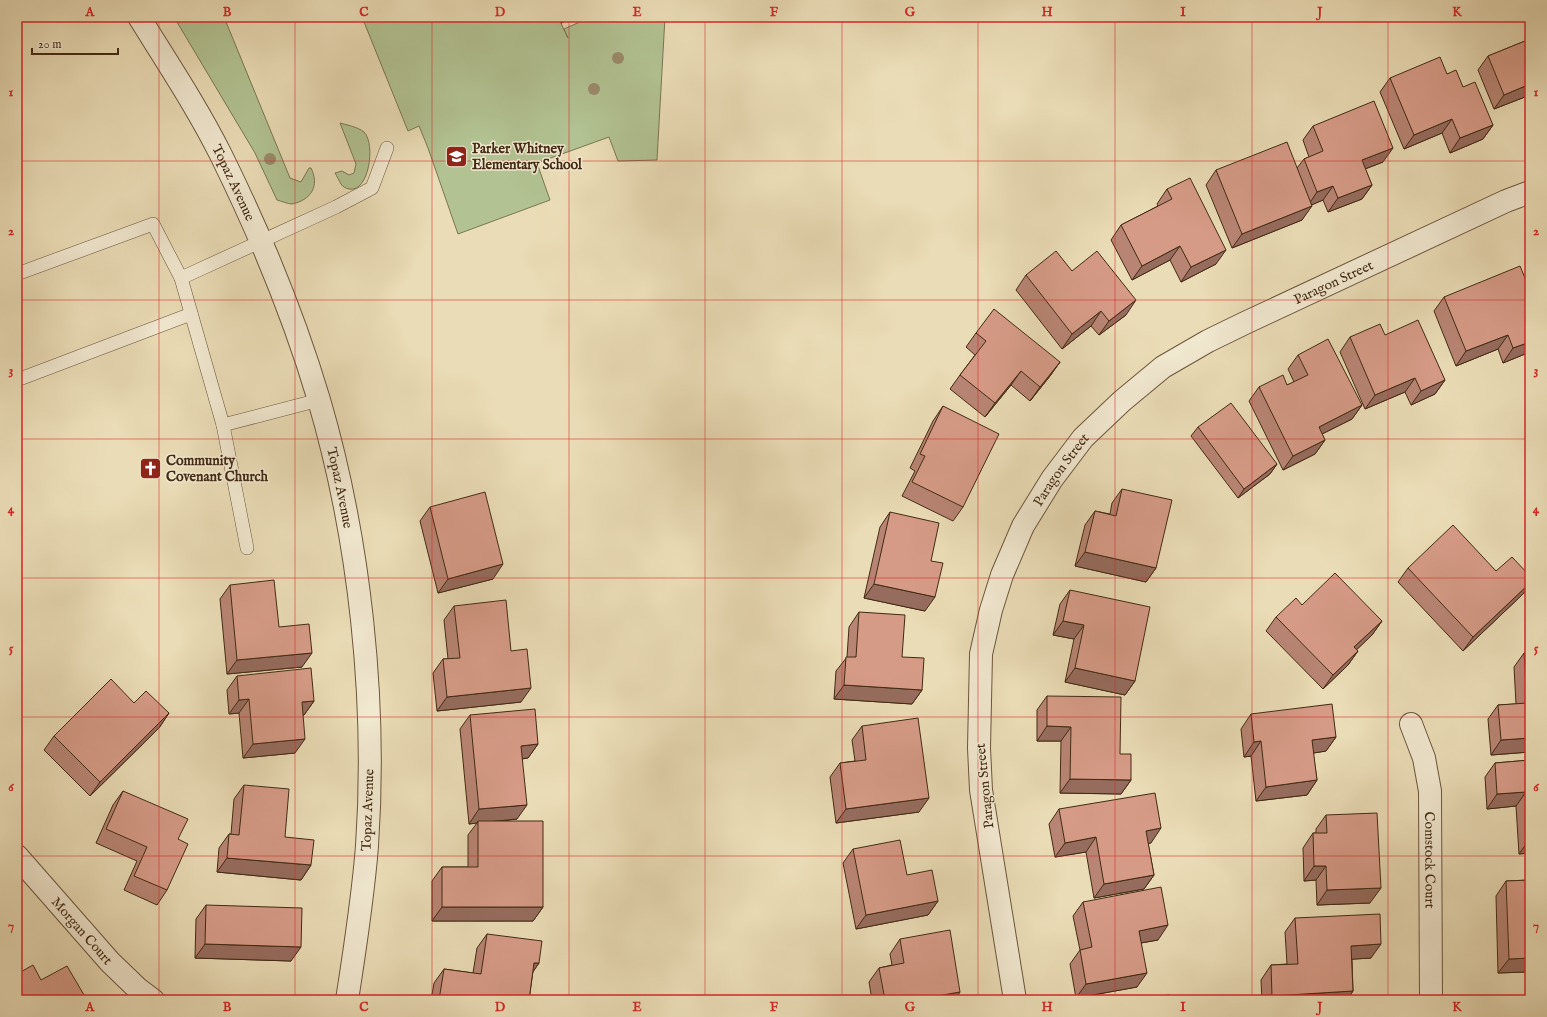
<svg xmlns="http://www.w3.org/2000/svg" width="1547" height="1017" viewBox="0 0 1547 1017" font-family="'IM FELL English',serif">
<rect width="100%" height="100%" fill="#eadcb6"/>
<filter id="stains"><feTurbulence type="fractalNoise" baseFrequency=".005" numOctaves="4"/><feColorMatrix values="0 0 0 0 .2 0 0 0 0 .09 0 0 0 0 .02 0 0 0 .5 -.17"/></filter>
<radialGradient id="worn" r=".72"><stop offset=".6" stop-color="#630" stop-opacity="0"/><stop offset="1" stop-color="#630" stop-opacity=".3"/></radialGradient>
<g fill="#b2c292" stroke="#7a7652">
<path d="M 174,17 L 224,17 L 290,178 L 301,182 L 309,168 L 311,168 C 320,186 311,200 292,204 C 288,204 281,201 277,200 L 255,153 Z"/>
<path d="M 362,17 L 558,17 L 568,38 L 564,29 L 591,17 L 665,17 L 657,160 L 618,161 L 609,137 L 537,163 L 550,200 L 458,234 L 428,148 L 419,126 L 408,131 Z"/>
<path d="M 340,123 C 347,125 358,127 364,132 C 376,144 369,193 349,189 C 345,188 343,187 341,184 C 339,181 337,176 335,173 L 342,171 L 349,175 L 354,173 L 356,164 Z"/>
</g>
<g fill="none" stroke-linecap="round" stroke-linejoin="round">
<defs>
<g id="service">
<path d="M 17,274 L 153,224 L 181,278"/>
<path d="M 17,380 L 191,314"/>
<path d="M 319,400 L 223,425 L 181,278 L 336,207 L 372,188 L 387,148"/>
<path d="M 223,425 L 247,548"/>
</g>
<g id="minor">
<path id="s1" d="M 139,17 C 167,62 197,107 221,155 C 260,234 294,316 319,400 C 360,540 377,700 367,846 C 363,898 355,949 347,1000"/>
<path id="s2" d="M 1411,724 L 1424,758 L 1430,791 L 1431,1000"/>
<path id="s3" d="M 17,856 L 110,962 L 137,988 L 153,1000"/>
<path id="s4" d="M 1015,1000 L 981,790 L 979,748 L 981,654 L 991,610 L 1002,575 L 1023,526 L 1052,479 L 1083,438 L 1122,401 L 1163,367 L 1208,341 L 1245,323 L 1506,201 L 1530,192"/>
</g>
</defs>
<use href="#service" stroke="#6c563c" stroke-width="14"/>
<use href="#minor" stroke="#6c563c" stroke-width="24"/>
<use href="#service" stroke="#f1e8d0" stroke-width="13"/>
<use href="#minor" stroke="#f1e8d0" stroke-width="22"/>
</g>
<g fill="#9a8b6a">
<circle cx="618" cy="58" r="6"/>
<circle cx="594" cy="89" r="6"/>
<circle cx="270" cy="159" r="6"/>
</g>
<g fill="#b88574" stroke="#422a13">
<path d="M 559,17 L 575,17 L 561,23 Z"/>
<path d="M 1530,39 L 1530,95 L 1494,109 L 1478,70 L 1488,56 Z"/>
<path d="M 1447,74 L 1463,87 L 1493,125 L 1483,139 L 1450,153 L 1442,133 L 1404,149 L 1380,92 L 1390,78 Z"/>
<path d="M 1313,126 L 1383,162 L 1365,169 L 1372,185 L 1362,199 L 1328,212 L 1323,200 L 1311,205 L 1302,220 L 1232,248 L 1206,185 L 1216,170 L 1297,168 L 1304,159 L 1309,157 L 1303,140 Z"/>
<path d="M 1167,189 L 1216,264 L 1181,282 L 1170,260 L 1132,280 L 1111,240 L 1121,225 L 1158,206 L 1157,204 Z"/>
<path d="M 1072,271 L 1126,315 L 1099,335 L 1091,326 L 1062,349 L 1016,290 L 1026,275 Z"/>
<path d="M 1530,290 L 1530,346 L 1525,354 L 1503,363 L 1498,349 L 1456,366 L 1434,311 L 1444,297 Z"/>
<path d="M 976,333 L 1060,362 L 1050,376 L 1030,401 L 1011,385 L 985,417 L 950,389 L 960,375 L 975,355 L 966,347 Z"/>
<path d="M 1385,335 L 1445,380 L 1435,394 L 1411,405 L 1405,392 L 1365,409 L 1340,352 L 1350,337 Z"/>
<path d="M 1298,355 L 1362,405 L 1352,419 L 1322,434 L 1325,440 L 1315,454 L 1283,470 L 1249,401 L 1259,387 L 1287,385 L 1294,382 L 1288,369 Z"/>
<path d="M 943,406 L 963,507 L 953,521 L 902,496 L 915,471 L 910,468 L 933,421 Z"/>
<path d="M 1198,427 L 1277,464 L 1270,474 L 1238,498 L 1191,436 Z"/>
<path d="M 1122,489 L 1156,568 L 1146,582 L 1075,566 L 1085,525 L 1095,511 L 1110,514 L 1112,503 Z"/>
<path d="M 430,507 L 493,579 L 438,593 L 420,521 Z"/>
<path d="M 890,512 L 931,561 L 925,611 L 864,598 L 880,527 Z"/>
<path d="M 1408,568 L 1496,571 L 1530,576 L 1530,585 L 1523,594 L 1463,651 L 1398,582 Z"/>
<path d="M 230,585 L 279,627 L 302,667 L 227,674 L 220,599 Z"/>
<path d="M 1070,590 L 1135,681 L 1125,695 L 1065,682 L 1074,639 L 1053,635 L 1060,604 Z"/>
<path d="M 1302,605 L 1382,621 L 1372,635 L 1356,650 L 1358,651 L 1348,665 L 1323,689 L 1266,631 L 1276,617 Z"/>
<path d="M 454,606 L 511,651 L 521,702 L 437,711 L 433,673 L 443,659 L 448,659 L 444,620 Z"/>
<path d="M 859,612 L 902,657 L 922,690 L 912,704 L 834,699 L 836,671 L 847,657 L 849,627 Z"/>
<path d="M 1530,652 L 1530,752 L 1491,755 L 1488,719 L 1498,705 L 1516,704 L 1514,667 L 1524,653 Z"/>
<path d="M 237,676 L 314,701 L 304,715 L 303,715 L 295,753 L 243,758 L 239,713 L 229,714 L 227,690 Z"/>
<path d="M 1047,696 L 1120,754 L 1131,780 L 1121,794 L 1060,793 L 1061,741 L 1037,741 L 1037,710 Z"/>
<path d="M 134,703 L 169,713 L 159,728 L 90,796 L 44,750 L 54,736 Z"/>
<path d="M 1251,714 L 1336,737 L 1326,751 L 1313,753 L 1317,780 L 1307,795 L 1256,801 L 1251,756 L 1244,757 L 1241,729 Z"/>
<path d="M 470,715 L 538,744 L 528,758 L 522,759 L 517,819 L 502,821 L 543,907 L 533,921 L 432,921 L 432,881 L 442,867 L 468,867 L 468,835 L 477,823 L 469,824 L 460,729 Z"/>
<path d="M 862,726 L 919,812 L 836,823 L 830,777 L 840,763 L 855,761 L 852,740 Z"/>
<path d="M 1530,760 L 1530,853 L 1519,854 L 1516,806 L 1487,809 L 1485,777 L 1495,763 Z"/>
<path d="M 244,785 L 285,837 L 311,865 L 301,880 L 217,872 L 219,848 L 229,834 L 231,834 L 234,799 Z"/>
<path d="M 123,791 L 178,839 L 167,890 L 157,905 L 124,890 L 137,861 L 96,843 L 113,805 Z"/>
<path d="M 1059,809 L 1151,843 L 1148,843 L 1154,875 L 1144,889 L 1094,898 L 1086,852 L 1055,857 L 1049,824 Z"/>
<path d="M 1326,815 L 1370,903 L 1317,905 L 1316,880 L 1304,881 L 1303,848 L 1313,833 L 1316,833 L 1316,829 Z"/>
<path d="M 853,849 L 907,875 L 938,901 L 928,915 L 856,929 L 843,863 Z"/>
<path d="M 1530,880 L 1530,964 L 1525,972 L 1498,973 L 1496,896 L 1506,881 Z"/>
<path d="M 1083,902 L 1158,940 L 1141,943 L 1137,987 L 1076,998 L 1070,964 L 1080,950 L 1073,916 Z"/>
<path d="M 206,905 L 291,961 L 195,958 L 196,919 Z"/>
<path d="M 1295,918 L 1371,958 L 1352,959 L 1353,991 L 1347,1000 L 1262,1000 L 1261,980 L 1271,965 L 1287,964 L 1285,932 Z"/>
<path d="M 487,934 L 539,963 L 533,971 L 529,1000 L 431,1000 L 434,983 L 444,969 L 473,973 L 477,948 Z"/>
<path d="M 900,939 L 955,1000 L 872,1000 L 869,982 L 879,968 L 892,965 L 890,954 Z"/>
</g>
<g fill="#966c5e" stroke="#422a13">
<path d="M 565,17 L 575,17 L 561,23 Z"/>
<path d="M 1530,84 L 1530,95 L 1494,109 L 1504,95 Z"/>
<path d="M 1452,119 L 1442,133 L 1404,149 L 1414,135 Z"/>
<path d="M 1493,125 L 1483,139 L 1450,153 L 1460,138 Z"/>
<path d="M 1393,148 L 1383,162 L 1352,174 L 1362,160 Z"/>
<path d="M 1372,185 L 1362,199 L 1328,212 L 1338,198 Z"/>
<path d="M 1333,186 L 1323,200 L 1307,207 L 1317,192 Z"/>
<path d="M 1312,206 L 1302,220 L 1232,248 L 1242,234 Z"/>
<path d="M 1180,246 L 1170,260 L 1132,280 L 1142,266 Z"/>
<path d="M 1226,250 L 1216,264 L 1181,282 L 1191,267 Z"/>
<path d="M 1136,300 L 1126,315 L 1099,335 L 1109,321 Z"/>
<path d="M 1101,311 L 1091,326 L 1062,349 L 1072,334 Z"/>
<path d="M 1508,335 L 1498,349 L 1456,366 L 1466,351 Z"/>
<path d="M 1530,342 L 1530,346 L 1525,354 L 1503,363 L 1513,348 Z"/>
<path d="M 1060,362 L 1050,376 L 1030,401 L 1040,387 Z"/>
<path d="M 1021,371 L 1011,385 L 985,417 L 995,403 Z"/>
<path d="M 1415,378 L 1405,392 L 1365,409 L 1375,395 Z"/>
<path d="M 1445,380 L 1435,394 L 1411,405 L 1421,391 Z"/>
<path d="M 1362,405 L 1352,419 L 1308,441 L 1319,427 Z"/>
<path d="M 1325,440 L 1315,454 L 1283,470 L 1293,456 Z"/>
<path d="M 1277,464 L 1270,474 L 1238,498 L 1244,489 Z"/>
<path d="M 1085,552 L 1156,568 L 1146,582 L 1075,566 Z"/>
<path d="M 503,564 L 493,579 L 438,593 L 448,579 Z"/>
<path d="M 1530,583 L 1530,585 L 1523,594 L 1463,651 L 1473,637 Z"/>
<path d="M 874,584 L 935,597 L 925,611 L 864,598 Z"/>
<path d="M 1063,621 L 1084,625 L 1074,639 L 1053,635 Z"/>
<path d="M 1382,621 L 1372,635 L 1344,662 L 1354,647 Z"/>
<path d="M 1358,651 L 1348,665 L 1323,689 L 1333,675 Z"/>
<path d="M 312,653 L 302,667 L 227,674 L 237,660 Z"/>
<path d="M 1075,668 L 1135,681 L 1125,695 L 1065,682 Z"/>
<path d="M 844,685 L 922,690 L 912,704 L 834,699 Z"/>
<path d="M 531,688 L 521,702 L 437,711 L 447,697 Z"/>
<path d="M 249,699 L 239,713 L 229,714 L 239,700 Z"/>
<path d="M 314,701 L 304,715 L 292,716 L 302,702 Z"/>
<path d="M 169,713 L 159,728 L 90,796 L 100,782 Z"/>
<path d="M 1047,726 L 1071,727 L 1061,741 L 1037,741 Z"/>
<path d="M 1336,737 L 1326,751 L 1302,755 L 1312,740 Z"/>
<path d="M 1530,738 L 1530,752 L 1491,755 L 1501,740 Z"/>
<path d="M 305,739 L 295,753 L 243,758 L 253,744 Z"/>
<path d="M 1261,741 L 1251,756 L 1244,757 L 1254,742 Z"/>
<path d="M 538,744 L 528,758 L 511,760 L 521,746 Z"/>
<path d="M 1070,779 L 1131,780 L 1121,794 L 1060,793 Z"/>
<path d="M 1317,780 L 1307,795 L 1256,801 L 1266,787 Z"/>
<path d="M 1526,792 L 1516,806 L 1487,809 L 1497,794 Z"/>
<path d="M 929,798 L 919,812 L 836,823 L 846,809 Z"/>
<path d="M 527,805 L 517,819 L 478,823 L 478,821 L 477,823 L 469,824 L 479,809 Z"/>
<path d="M 1161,828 L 1151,843 L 1136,845 L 1146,831 Z"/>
<path d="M 1096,837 L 1086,852 L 1055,857 L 1065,843 Z"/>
<path d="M 1529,840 L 1530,840 L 1530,853 L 1519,854 Z"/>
<path d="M 227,858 L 311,865 L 301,880 L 217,872 Z"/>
<path d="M 1314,866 L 1326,866 L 1316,880 L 1304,881 Z"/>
<path d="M 1154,875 L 1144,889 L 1094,898 L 1104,884 Z"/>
<path d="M 1381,888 L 1370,903 L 1317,905 L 1327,890 Z"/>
<path d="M 938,901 L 928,915 L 856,929 L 866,915 Z"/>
<path d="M 442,907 L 543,907 L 533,921 L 432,921 Z"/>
<path d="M 1168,925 L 1158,940 L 1129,945 L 1139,931 Z"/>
<path d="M 205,944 L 301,947 L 291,961 L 195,958 Z"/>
<path d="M 1381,944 L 1371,958 L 1341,960 L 1351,946 Z"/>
<path d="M 1530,958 L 1530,964 L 1525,972 L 1498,973 L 1509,959 Z"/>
<path d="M 534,963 L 539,963 L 529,978 Z"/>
<path d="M 1147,973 L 1137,987 L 1076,998 L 1086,984 Z"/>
<path d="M 1353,991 L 1347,1000 L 1269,1000 L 1272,996 Z"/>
<path d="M 960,992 L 955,1000 L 914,1000 Z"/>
</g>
<g fill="#d69b87" stroke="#422a13">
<path d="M 1530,39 L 1530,84 L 1504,95 L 1488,56 Z"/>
<path d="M 1440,57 L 1447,74 L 1456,70 L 1463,87 L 1475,82 L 1493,125 L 1460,138 L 1452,119 L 1414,135 L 1390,78 Z"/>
<path d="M 1374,101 L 1393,148 L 1362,160 L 1372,185 L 1338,198 L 1333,186 L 1317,192 L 1304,159 L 1323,151 L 1313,126 Z"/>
<path d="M 1287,142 L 1312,206 L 1242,234 L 1216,170 Z"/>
<path d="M 1190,178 L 1226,250 L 1191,267 L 1180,246 L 1142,266 L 1121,225 L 1172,199 L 1167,189 Z"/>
<path d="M 1056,251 L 1072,271 L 1097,251 L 1136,300 L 1109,321 L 1101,311 L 1072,334 L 1026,275 Z"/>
<path d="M 1520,266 L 1530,290 L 1530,323 L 1528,323 L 1530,328 L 1530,342 L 1513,348 L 1508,335 L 1466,351 L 1444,297 Z"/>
<path d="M 994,309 L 1060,362 L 1040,387 L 1021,371 L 995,403 L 960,375 L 986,341 L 976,333 Z"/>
<path d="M 1418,320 L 1445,380 L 1421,391 L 1415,378 L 1375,395 L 1350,337 L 1380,324 L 1385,335 Z"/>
<path d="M 1328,339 L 1362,405 L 1319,427 L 1325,440 L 1293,456 L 1259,387 L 1283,375 L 1287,385 L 1308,375 L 1298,355 Z"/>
<path d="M 1231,403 L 1277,464 L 1244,489 L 1198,427 Z"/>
<path d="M 943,406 L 999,434 L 963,507 L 912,482 L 925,456 L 920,454 Z"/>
<path d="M 1122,489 L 1172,500 L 1156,568 L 1085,552 L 1095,511 L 1116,516 Z"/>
<path d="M 485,492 L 503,564 L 448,579 L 430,507 Z"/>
<path d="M 890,512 L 939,523 L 931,561 L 943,563 L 935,597 L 874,584 Z"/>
<path d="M 1453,525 L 1496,571 L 1512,557 L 1530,576 L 1530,583 L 1473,637 L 1408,568 Z"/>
<path d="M 1335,573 L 1382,621 L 1354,647 L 1358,651 L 1333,675 L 1276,617 L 1296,598 L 1302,605 Z"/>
<path d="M 274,580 L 279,627 L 309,624 L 312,653 L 237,660 L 230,585 Z"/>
<path d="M 1070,590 L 1150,607 L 1135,681 L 1075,668 L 1084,625 L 1063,621 Z"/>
<path d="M 506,600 L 511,651 L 527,649 L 531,688 L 447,697 L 443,659 L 460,658 L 454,606 Z"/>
<path d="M 859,612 L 905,615 L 902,657 L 924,658 L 922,690 L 844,685 L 846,657 L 856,657 Z"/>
<path d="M 1530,652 L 1530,738 L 1501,740 L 1498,705 L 1527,703 L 1524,653 Z"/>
<path d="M 311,668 L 314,701 L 302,702 L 305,739 L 253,744 L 249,699 L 239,700 L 237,676 Z"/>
<path d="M 111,679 L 134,703 L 146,691 L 169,713 L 100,782 L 54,736 Z"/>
<path d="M 1047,696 L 1121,697 L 1120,754 L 1131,754 L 1131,780 L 1070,779 L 1071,727 L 1047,726 Z"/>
<path d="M 1332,704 L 1336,737 L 1312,740 L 1317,780 L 1266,787 L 1261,741 L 1254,742 L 1251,714 Z"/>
<path d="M 535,709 L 538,744 L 521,746 L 527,805 L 479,809 L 470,715 Z"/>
<path d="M 918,718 L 929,798 L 846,809 L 840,763 L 866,760 L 862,726 Z"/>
<path d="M 1530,760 L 1530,840 L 1529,840 L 1526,792 L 1497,794 L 1495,763 Z"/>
<path d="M 244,785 L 289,789 L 285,837 L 314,840 L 311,865 L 227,858 L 229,834 L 239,835 Z"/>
<path d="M 123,791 L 188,819 L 178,839 L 188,844 L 167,890 L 134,876 L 147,847 L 106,829 Z"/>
<path d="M 1155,793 L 1161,828 L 1146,831 L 1154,875 L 1104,884 L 1096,837 L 1065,843 L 1059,809 Z"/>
<path d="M 1377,813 L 1381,888 L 1327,890 L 1326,866 L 1314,866 L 1313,833 L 1327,833 L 1326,815 Z"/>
<path d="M 478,821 L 543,821 L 543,907 L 442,907 L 442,867 L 478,867 Z"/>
<path d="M 900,840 L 907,875 L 932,870 L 938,901 L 866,915 L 853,849 Z"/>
<path d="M 1530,880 L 1530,958 L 1509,959 L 1506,881 Z"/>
<path d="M 1161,887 L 1168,925 L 1139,931 L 1147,973 L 1086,984 L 1080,950 L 1092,947 L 1083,902 Z"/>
<path d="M 206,905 L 302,908 L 301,947 L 205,944 Z"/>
<path d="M 1380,914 L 1381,944 L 1351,946 L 1353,991 L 1272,996 L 1271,965 L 1298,964 L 1295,918 Z"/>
<path d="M 950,930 L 960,992 L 914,1000 L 885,1000 L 879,968 L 904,963 L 900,939 Z"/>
<path d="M 487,934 L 542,941 L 539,963 L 534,963 L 529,1000 L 439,1000 L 444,969 L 481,974 Z"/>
<path d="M 33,965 L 41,980 L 67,966 L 87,1000 L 17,1000 L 17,974 Z"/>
<path d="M 1170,995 L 1171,1000 L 1125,1000 Z"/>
</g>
<path fill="none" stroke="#d62828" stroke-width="1" stroke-opacity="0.55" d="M 159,17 L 159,1000M 295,17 L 295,1000M 432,17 L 432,1000M 569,17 L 569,1000M 705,17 L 705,1000M 842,17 L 842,1000M 978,17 L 978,1000M 1115,17 L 1115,1000M 1252,17 L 1252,1000M 1388,17 L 1388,1000M 17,161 L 1530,161M 17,300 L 1530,300M 17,439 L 1530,439M 17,578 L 1530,578M 17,717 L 1530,717M 17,856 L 1530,856"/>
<defs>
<symbol id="school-square" viewBox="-11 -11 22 22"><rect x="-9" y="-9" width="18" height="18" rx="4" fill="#8f2418" stroke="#f1e8d0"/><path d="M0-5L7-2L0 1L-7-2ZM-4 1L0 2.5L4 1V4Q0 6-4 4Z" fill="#fff"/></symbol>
<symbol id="church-square" viewBox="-11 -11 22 22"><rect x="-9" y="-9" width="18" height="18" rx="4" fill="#8f2418" stroke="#f1e8d0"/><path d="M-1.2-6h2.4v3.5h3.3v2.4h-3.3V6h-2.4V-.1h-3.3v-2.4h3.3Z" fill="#fff"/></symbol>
</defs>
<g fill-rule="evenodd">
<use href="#school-square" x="444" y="144" width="25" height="25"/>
<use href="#church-square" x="138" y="456" width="25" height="25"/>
</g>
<g text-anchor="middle" stroke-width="3" stroke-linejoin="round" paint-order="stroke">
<g font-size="14" font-weight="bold" fill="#422a13" stroke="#f1e8d0" text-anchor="start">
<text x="472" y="153">Parker Whitney<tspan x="472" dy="16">Elementary School</tspan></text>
<text x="166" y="465">Community<tspan x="166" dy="16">Covenant Church</tspan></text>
</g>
<g font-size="14" fill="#422a13" stroke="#f1e8d0">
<text dy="5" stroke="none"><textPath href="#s1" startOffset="191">Topaz Avenue</textPath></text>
<text dy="5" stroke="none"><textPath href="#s4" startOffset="888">Paragon Street</textPath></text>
<text dy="5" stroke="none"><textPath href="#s4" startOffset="552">Paragon Street</textPath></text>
<text dy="5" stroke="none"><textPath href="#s1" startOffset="515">Topaz Avenue</textPath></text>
<text transform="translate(984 786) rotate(-96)" y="5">Paragon Street</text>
<text transform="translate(367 810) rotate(-88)" y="5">Topaz Avenue</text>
<text dy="5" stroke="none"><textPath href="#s2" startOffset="139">Comstock Court</textPath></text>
<text dy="5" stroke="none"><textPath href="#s3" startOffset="99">Morgan Court</textPath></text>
</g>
</g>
<rect width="1547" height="1017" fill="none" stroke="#eadcb6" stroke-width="44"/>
<path d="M32 48v6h86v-6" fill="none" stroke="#422a13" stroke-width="2"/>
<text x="38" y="48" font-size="12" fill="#422a13" stroke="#f1e8d0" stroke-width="3" paint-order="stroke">20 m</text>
<rect x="22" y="22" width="1503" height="973" fill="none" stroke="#d62828" stroke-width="1.5"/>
<g font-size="13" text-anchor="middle" font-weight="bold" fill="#d62828">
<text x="90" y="16">A</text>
<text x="227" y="16">B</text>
<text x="364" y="16">C</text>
<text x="500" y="16">D</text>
<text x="637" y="16">E</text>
<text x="774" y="16">F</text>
<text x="910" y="16">G</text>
<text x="1047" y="16">H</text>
<text x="1183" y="16">I</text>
<text x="1320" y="16">J</text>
<text x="1457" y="16">K</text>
<text x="11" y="96">1</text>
<text x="1536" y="96">1</text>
<text x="11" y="235">2</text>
<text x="1536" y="235">2</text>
<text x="11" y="374">3</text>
<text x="1536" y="374">3</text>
<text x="11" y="513">4</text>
<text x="1536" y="513">4</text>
<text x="11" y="652">5</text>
<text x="1536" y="652">5</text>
<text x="11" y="791">6</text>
<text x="1536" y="791">6</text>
<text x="11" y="930">7</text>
<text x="1536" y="930">7</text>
<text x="90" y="1011">A</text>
<text x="227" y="1011">B</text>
<text x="364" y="1011">C</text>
<text x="500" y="1011">D</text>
<text x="637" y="1011">E</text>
<text x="774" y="1011">F</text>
<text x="910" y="1011">G</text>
<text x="1047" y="1011">H</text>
<text x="1183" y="1011">I</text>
<text x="1320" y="1011">J</text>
<text x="1457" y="1011">K</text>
</g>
<rect width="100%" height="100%" filter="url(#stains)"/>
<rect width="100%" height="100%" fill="url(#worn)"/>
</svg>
